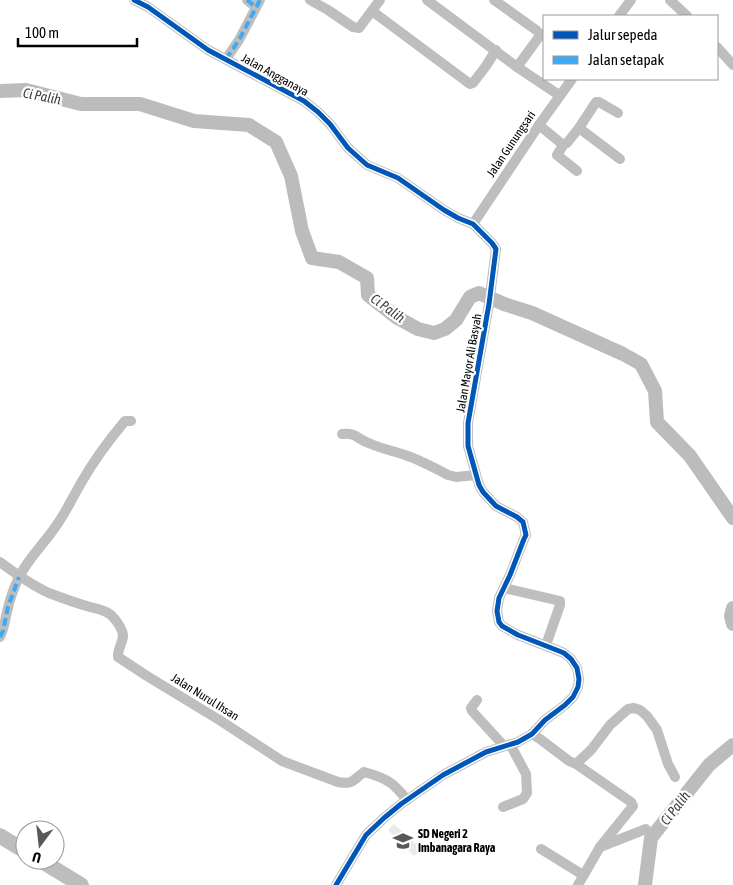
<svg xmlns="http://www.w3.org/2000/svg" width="733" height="885" viewBox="0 0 733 885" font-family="'Asap Condensed',sans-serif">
<rect width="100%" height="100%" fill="#fff"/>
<path fill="#eaeaea" d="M 394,824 L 421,849 L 414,856 L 388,830 Z"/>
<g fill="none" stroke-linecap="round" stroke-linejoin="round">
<g stroke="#bcbcbc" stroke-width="14">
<path d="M 0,91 L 26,90 L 81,104 L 140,104 L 194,121 L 249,125 L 276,142 L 291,176 L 302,231 L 312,258 L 339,262 L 367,278 L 368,295 L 396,317 L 418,329 L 434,333 L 445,329 L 456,320 L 470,297 L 479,293 L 504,304 L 532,313 L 623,354 L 641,364 L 655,391 L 657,422 L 690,456 L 733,518"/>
<path d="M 733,608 L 731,616 L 733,624"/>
<path d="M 645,885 L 651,838 L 709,765 L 733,745"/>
</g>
<defs>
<g id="highway">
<path d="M 0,836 L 25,851"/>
<path d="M 40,860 L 81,885"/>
</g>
</defs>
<use href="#highway" stroke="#dbdbdb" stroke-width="16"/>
<g stroke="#bebebe" stroke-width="10">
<path d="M 134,0 L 148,7 L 208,50 L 304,101 L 318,112 L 330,124 L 348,148 L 367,165 L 398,178 L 444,210 L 458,218 L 473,224 L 492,243 L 496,249 L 489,304 L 468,423 L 468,446 L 479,485 L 483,492 L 496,506 L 517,517 L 523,522 L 526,535 L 524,539 L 510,575 L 499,598 L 497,611 L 499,622 L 502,626 L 518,635 L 554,649 L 564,653 L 571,659 L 577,668 L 579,679 L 578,687 L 573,697 L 565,705 L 545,720 L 532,734 L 518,742 L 486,752 L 443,775 L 401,804 L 384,818 L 366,835 L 336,885"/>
<path d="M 247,0 L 256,7"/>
<path d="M 310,0 L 328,10 L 353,27 L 359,28 L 380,0"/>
<path d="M 427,0 L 517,67 L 559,95"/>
<path d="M 494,0 L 536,30 L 539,33 L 539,37 L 517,67"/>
<path d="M 670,0 L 687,16"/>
<path d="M 372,11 L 470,84 L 473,83 L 486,66 L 496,50"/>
<path d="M 619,16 L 631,0"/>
<path d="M 717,47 L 733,65"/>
<path d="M 226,59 L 239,40 L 260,0"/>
<path d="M 539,125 L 562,144 L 564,144 L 567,143 L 579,128 L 620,159"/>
<path d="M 579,128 L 596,102 L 599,102 L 618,113"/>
<path d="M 564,144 L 557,155 L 577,171"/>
<path d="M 473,224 L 539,125 L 572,79"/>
<path d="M 342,434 C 356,432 358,440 371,444 C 382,449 394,451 405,455 C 420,460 435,468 448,475 L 456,477 L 476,475"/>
<path d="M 0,562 C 16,574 31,585 49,593 C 62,598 76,603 90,607 C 97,609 105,610 111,615 C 115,619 120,626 122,631 C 126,639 117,648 118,657 L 147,676 L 221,721 L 282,761 L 338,782 C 353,785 353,780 364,772 C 386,778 393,782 407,800"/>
<path d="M 504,588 L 560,601 L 560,605 L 546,645"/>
<path d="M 0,637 C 5,627 5,618 8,608 C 10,598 14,588 18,579 C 28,558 46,542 58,523 C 67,510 73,497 81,483 C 93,462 109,440 125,421 L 131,421"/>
<path d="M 477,700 L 471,708 L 472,711 L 504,746"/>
<path d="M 532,734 L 540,739 L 569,761 L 576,764 L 591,750 L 610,725 L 628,709 L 634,708 L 640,710 L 647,716 L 657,730 L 668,764 L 675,777"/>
<path d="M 576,764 L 631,802 L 633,806 L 600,847"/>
<path d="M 503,807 L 523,799 L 527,793 L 526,774 L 510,744"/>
<path d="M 541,849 L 583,875"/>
<path d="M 578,885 L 600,847 L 646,829"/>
</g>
<use href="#highway" stroke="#bdbdbd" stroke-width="15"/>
<g stroke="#3fa9f5" stroke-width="4" stroke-dasharray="8 4" stroke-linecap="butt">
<path d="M 247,0 L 256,7"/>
<path d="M 226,59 L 239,40 L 260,0"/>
<path d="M 0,637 L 3,631 L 8,607 L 19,577"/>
</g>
<defs>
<path id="cycleway" d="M 134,0 L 148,7 L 208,50 L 304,101 L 318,112 L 330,124 L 348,148 L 367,165 L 398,178 L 444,210 L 458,218 L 473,224 L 492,243 L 496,249 L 489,304 L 468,423 L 468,446 L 479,485 L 483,492 L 496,506 L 517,517 L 523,522 L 526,535 L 524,539 L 510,575 L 499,598 L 497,611 L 499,622 L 502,626 L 518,635 L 554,649 L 564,653 L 571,659 L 577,668 L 579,679 L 578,687 L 573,697 L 565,705 L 545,720 L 532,734 L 518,742 L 486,752 L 443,775 L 401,804 L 384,818 L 366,835 L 336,885"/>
</defs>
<use href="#cycleway" stroke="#fff" stroke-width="8"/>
<use href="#cycleway" stroke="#0057b8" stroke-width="5"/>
</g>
<defs>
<symbol id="school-bare" viewBox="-9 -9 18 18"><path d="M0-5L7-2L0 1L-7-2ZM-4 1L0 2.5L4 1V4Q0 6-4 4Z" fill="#595959" stroke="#fff" stroke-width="2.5" paint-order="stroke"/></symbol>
</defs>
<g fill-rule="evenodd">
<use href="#school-bare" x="389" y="827" width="28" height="28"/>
</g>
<g text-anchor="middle" stroke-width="4.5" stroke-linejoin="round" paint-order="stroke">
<g font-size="12" fill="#000" stroke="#fff">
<text transform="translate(275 75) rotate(29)" y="4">Jalan Angganaya</text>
<text transform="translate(511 144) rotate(-56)" y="4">Jalan Gunungsari</text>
<text transform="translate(469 363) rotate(-80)" y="4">Jalan Mayor Ali Basyah</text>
<text transform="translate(205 697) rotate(32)" y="4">Jalan Nurul Ihsan</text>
</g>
<g font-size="12" font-weight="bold" fill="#000" stroke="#fff" text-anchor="start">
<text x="418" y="838">SD Negeri 2<tspan x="418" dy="14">Imbanagara Raya</tspan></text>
</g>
<g font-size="14" font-style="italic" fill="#414141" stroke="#fff">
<text transform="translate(42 96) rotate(11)" y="5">Ci Palih</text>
<text transform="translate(388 308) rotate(36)" y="5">Ci Palih</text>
<text transform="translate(675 808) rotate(-52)" y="5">Ci Palih</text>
</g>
</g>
<rect x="543" y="15" width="175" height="65" fill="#ffffff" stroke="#999999"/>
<rect x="553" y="31" width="25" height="8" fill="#0057b8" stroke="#999999"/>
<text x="588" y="40" font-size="15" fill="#000000">Jalur sepeda</text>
<rect x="553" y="56" width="25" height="8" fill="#3fa9f5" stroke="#999999"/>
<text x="588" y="65" font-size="15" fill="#000000">Jalan setapak</text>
<g transform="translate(40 845) rotate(195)"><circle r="24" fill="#ffffff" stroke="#999999"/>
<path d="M0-4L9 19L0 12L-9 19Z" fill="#595959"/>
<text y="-8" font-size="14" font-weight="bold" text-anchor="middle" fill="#000000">U</text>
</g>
<path d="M18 38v8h119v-8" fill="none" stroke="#000000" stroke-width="2.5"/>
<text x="25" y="38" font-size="15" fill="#000000" stroke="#ffffff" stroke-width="4" paint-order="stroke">100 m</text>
</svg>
